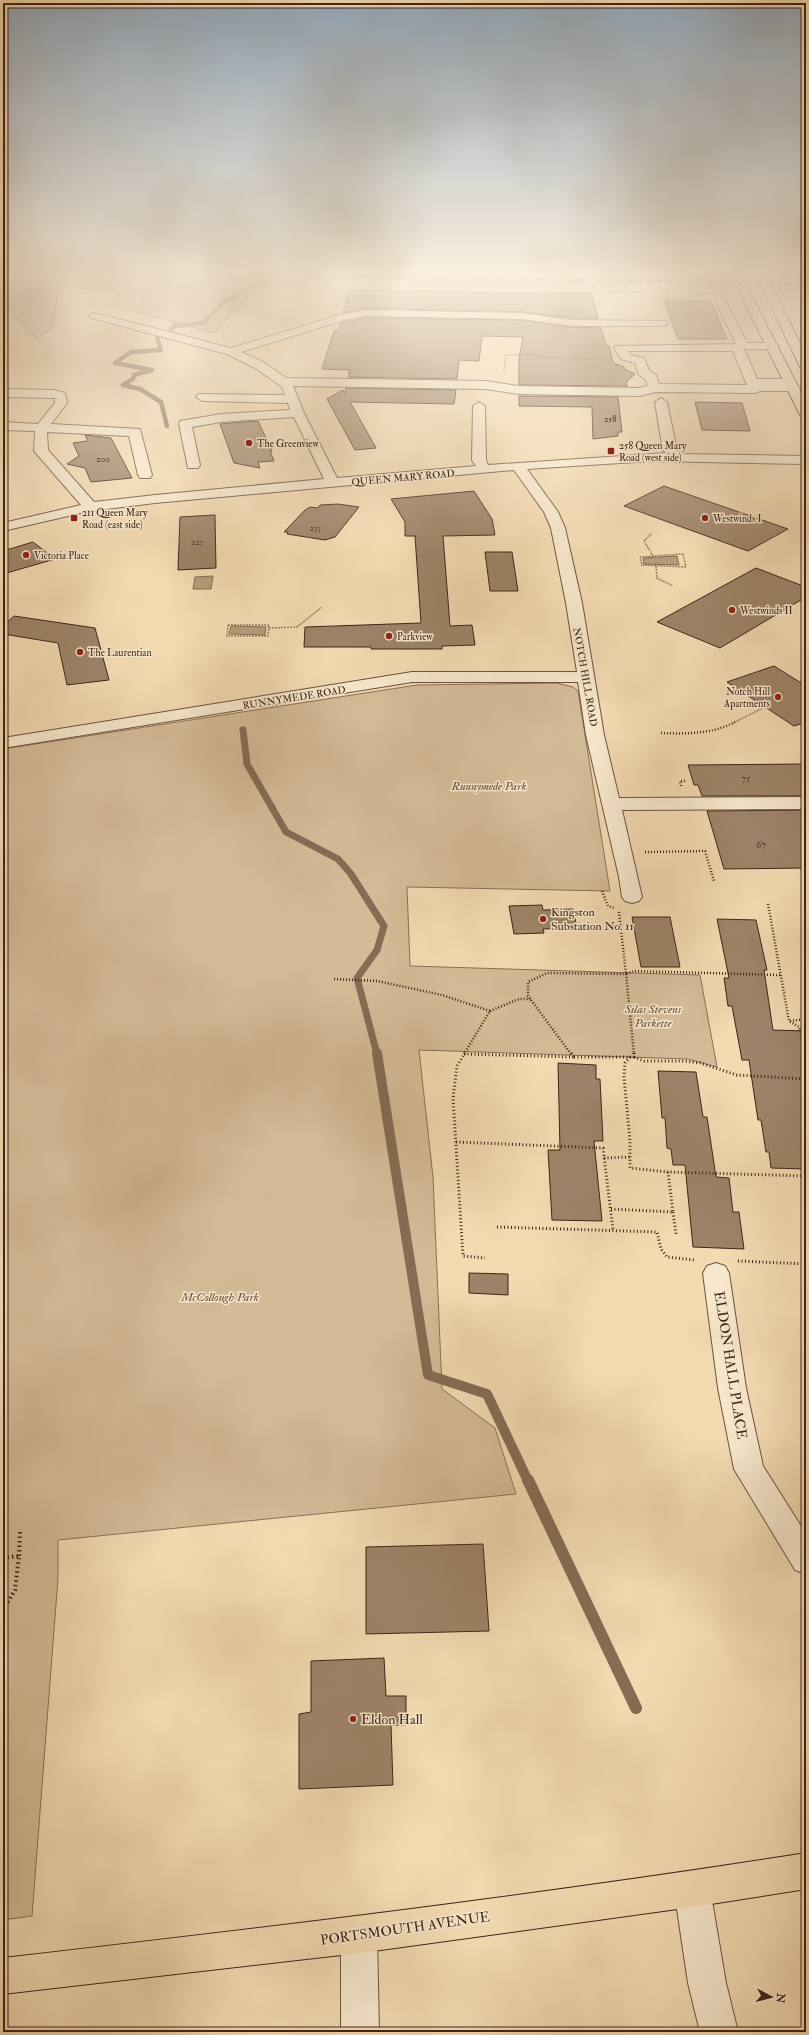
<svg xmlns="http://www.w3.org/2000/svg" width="809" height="2035" viewBox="0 0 809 2035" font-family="'IM FELL Double Pica',serif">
<rect width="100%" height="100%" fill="#f3dab1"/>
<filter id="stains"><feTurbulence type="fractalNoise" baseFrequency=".005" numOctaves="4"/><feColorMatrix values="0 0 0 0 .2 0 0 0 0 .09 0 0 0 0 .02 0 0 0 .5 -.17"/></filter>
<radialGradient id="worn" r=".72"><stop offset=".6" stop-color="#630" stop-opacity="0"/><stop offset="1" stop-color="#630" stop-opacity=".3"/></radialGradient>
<g fill="#d4bb97" stroke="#8a7058">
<path d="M 3,271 L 335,271 L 263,289 L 250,296 L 238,310 L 231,312 L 215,333 L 108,305 L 116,297 L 117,290 L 59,288 L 52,328 L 36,339 L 8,310 L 3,310 Z"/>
<path d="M 557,683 L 573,687 L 578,691 L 610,891 L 407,887 L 410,966 L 700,975 L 717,1067 L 687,1059 L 419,1050 L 433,1177 L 442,1389 L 495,1428 L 516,1494 L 58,1540 L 58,1578 L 32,1916 L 3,1920 L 3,749 L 417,685 Z"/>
</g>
<g fill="#b69c7d" stroke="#866c55">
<path d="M 677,556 L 679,565 L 644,564 L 643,558 Z"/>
<path d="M 213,576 L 211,589 L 193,589 L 195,577 Z"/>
<path d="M 231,626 L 266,627 L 265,635 L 229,634 Z"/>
</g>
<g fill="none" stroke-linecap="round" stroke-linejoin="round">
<g stroke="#866c55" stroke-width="4.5">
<path d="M 171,329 L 174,326 L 204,323 L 224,301 L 267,281"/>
<path d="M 157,338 L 161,350 L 131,352 L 115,363 L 152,370 L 134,375 L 133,379 L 123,385 L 140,389 L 161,402 L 167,426"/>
</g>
<path stroke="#866c55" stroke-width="7" d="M 243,730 L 247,764 L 286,832 L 338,859 L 351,874 L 384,926 L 377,950 L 357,978 L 377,1054"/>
<path stroke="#866c55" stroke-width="10" d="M 377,1053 L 428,1375 L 487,1394 L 528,1481"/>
<path stroke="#866c55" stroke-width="12" d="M 528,1480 L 636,1708"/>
</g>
<g fill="#9d8368" stroke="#3f2419">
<path d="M 349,290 L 592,294 L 598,319 L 573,318 L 521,312 L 366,308 L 343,313 Z"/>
<path d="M 664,301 L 711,302 L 727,339 L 678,339 Z"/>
<path d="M 366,318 L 521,320 L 573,327 L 601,328 L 606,346 L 609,346 L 613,363 L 624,367 L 624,369 L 635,374 L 626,382 L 627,386 L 519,385 L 519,359 L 523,337 L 482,336 L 479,361 L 459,360 L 457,379 L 348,377 L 350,370 L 322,369 L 334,331 L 338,331 L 341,323 Z"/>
<path d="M 346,388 L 456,390 L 454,404 L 350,402 L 376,448 L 355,450 L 327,399 L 343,390 L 345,393 Z"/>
<path d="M 519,396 L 618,397 L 622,432 L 618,432 L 618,436 L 593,439 L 592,407 L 519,406 Z"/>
<path d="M 695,402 L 742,403 L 750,431 L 702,430 Z"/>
<path d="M 258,421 L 272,451 L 270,451 L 274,461 L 258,462 L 260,468 L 234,463 L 220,424 Z"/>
<path d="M 85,435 L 111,438 L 132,478 L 91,482 L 85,468 L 67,464 L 79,456 L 73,443 L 88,441 Z"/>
<path d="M 664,486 L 788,529 L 748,551 L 624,506 Z"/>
<path d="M 474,491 L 492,519 L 495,535 L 443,536 L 450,626 L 472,625 L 475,645 L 442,646 L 442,649 L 371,649 L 371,647 L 304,647 L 305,627 L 421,623 L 415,536 L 405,536 L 405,522 L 391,499 Z"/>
<path d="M 338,504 L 359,507 L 335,537 L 325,540 L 287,534 L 288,532 L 284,532 L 305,510 L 310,507 L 318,508 L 320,505 Z"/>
<path d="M 215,515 L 216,568 L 178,570 L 180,517 Z"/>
<path d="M 33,542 L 55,559 L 3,574 L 3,551 Z"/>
<path d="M 485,552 L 512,552 L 518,591 L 490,591 Z"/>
<path d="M 756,568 L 806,587 L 806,597 L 720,648 L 657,622 Z"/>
<path d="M 14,616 L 95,628 L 109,680 L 67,685 L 58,643 L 3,634 L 3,626 Z"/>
<path d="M 774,666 L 806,686 L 806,722 L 794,726 L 727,682 Z"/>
<path d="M 806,764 L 806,796 L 702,796 L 698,785 L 694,785 L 688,765 Z"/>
<path d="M 806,810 L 806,868 L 724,869 L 707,811 Z"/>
<path d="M 542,905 L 543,910 L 573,909 L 577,928 L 543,929 L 544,933 L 514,934 L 509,906 Z"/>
<path d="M 632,917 L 670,917 L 680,967 L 641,967 Z"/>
<path d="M 717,919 L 756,920 L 767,970 L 764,970 L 773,1030 L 806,1031 L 806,1115 L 801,1115 L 806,1140 L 806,1169 L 771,1168 L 769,1152 L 766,1152 L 761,1120 L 758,1120 L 749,1060 L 742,1060 L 732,1006 L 728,1006 L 724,978 L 729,978 Z"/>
<path d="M 558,1063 L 596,1065 L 596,1079 L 600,1079 L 603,1141 L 594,1141 L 602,1221 L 552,1220 L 548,1150 L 560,1150 Z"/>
<path d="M 658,1071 L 696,1072 L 703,1117 L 707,1117 L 716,1177 L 729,1178 L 733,1212 L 739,1212 L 744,1249 L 693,1247 L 685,1165 L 673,1165 L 671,1149 L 667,1148 L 665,1118 L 662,1118 Z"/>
<path d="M 469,1273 L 508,1274 L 508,1295 L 469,1293 Z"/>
<path d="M 483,1544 L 489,1631 L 366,1634 L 366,1547 Z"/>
<path d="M 384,1658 L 386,1696 L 406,1696 L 406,1725 L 391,1725 L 393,1785 L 299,1789 L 299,1714 L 311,1712 L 311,1661 Z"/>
</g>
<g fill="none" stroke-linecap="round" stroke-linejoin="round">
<defs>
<g id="minor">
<path d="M 672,294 L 723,295 L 747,343 L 773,343 L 779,346 L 773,349 L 744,349 L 757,379 L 794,379 L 796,382 L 794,384 L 800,388 L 798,391 L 760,391 L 755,393 L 655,392 L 640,396 L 518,394 L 486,389 L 293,386 L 304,413 L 337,478 L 476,466 L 472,460 L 473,406 L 479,402 L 485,406 L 486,460 L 488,465 L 666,453 L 663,450 L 655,402 L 661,398 L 667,402 L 677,450 L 679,454 L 806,456 L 806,464 L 652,461 L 527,469 L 558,512 L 565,528 L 582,603 L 604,735 L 619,798 L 806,797 L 806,809 L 622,810 L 642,897 L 639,901 L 632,903 L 625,901 L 622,897 L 619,877 L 586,735 L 578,682 L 412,682 L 3,748 L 3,738 L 412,672 L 577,672 L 566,603 L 551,528 L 544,512 L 514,470 L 155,503 L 90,511 L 3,531 L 3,523 L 81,505 L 34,451 L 35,431 L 3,430 L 3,422 L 38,424 L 55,403 L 55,398 L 3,397 L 3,389 L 54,390 L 65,393 L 67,403 L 51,424 L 140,429 L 152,475 L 150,478 L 140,478 L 138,475 L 129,436 L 47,432 L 48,450 L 94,502 L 155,495 L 324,479 L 294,417 L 221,422 L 192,427 L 200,465 L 198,468 L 188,468 L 179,424 L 180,421 L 221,414 L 290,410 L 288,403 L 202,401 L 196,397 L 198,394 L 285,395 L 282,387 L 255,368 L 227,354 L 91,318 L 89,316 L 91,314 L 99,314 L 231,348 L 339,315 L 366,310 L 521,313 L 573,320 L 666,321 L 668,323 L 666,325 L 662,326 L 573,326 L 521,319 L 366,316 L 345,320 L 241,352 L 263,362 L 286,378 L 486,381 L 518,386 L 639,388 L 648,386 L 646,380 L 639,375 L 635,363 L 621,359 L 614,348 L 616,346 L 736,344 L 715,300 L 668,299 L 667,297 L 668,295 ZM 628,351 L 733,351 L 747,385 L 659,384 L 656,375 L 649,370 L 644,358 L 630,355 Z"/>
<path d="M 716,1263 L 725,1266 L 729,1273 L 746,1388 L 763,1466 L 806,1534 L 806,1574 L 795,1570 L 734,1469 L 718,1388 L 703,1273 L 707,1266 Z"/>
<path d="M 692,1871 L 705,1876 L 710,1889 L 726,1983 L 738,2032 L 700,2032 L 688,1983 L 674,1889 L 679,1876 Z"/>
<path d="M 359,1917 L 372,1922 L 377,1935 L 379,2032 L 341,2032 L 341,1935 L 346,1922 Z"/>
</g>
<g id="major">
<path d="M 729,271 L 739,271 L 806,402 L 806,419 L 800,415 Z"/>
<path d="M 754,271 L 764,271 L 806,355 L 806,371 L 800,367 Z"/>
<path d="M 806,1853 L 806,1889 L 692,1907 L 359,1953 L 3,1994 L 3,1958 C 272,1927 539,1895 806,1853 Z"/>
</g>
</defs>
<use href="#minor" stroke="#6c523f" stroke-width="2"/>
<use href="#major" stroke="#3f2419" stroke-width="2"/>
<g stroke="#3f2419" stroke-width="1.5" stroke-dasharray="0.5 1" stroke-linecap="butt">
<path d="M 607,291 L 653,293 L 655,295"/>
<path d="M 138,310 L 148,289 L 166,273"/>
<path d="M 3,314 L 27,322"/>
<path d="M 504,371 L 506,355 L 535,355 L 544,358 L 605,359"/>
<path d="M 651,534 L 644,541 L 653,556"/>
<path d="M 683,554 L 686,567 L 642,565 L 640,557 Z"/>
<path d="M 656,566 L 657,578 L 673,586"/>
<path d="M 228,625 L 269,625 L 268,636 L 227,636 Z"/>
<path d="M 269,628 L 297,627 L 322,607"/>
<path d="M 733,723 L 765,707"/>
</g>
<g stroke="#3f2419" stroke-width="2.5" stroke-dasharray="1 2" stroke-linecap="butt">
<path d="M 661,733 C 686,734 713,734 735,722"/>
<path d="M 681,786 L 680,781 L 687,781"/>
<path d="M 645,852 L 705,851 L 714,881"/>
<path d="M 602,891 L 608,906 L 614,908"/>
<path d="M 768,904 L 789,1021 L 799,1027 L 806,1054"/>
<path d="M 619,912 L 626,974 L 634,971 L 780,975"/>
<path d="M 334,979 L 377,981 L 442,995 L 490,1011 L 464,1054"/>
<path d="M 490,1011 L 519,999 L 531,999"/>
<path d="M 790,1021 L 806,1019"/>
<path d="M 571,1054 L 528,996 L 528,982 L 547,973 L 626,974 L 634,1054"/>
</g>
<g stroke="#3f2419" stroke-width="3" stroke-dasharray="1 2.5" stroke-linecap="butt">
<path d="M 465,1053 L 457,1066 L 453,1098 L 463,1256 L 485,1258"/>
<path d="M 571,1053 L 574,1057"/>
<path d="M 464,1054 L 574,1057"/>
<path d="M 574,1057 L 634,1057 L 634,1053"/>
<path d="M 630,1057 L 625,1063 L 624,1077 L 630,1141 L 630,1168 L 668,1172 L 806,1176"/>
<path d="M 634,1057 L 644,1061 L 684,1061 L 700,1063 L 737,1075 L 806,1079"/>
<path d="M 456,1142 L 603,1148 L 613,1230"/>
<path d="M 604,1158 L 630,1157"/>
<path d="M 611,1209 L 673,1212 L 668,1172"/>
<path d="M 673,1212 L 676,1234"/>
<path d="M 497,1227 L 657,1232 L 661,1249 L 667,1257 L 695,1260"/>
<path d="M 738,1261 L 806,1264"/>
</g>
<g stroke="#3f2419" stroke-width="4" stroke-dasharray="1.5 3" stroke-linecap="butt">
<path d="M 19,1556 L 20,1532"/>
<path d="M 3,1558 L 19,1556 L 15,1590 L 3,1610"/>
</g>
<use href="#minor" fill="#f7e7cc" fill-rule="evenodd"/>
<use href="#major" fill="#f3dab1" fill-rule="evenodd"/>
<defs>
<path id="rail" d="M 22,271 L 806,284"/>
</defs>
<use href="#rail" stroke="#3f2419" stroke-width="2.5"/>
<use href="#rail" stroke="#f7e7cc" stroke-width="1.5" stroke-dasharray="5" stroke-linecap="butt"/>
</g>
<linearGradient id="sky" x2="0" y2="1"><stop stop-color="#94aabd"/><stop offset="0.49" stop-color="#faeedc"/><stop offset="1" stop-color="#faeedc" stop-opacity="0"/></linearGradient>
<rect width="809" height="556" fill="url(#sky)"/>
<g fill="#8f2418" stroke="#f7e7cc" stroke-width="1.5">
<circle cx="249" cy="443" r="4"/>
<rect x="607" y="447" width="8" height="8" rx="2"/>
<rect x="70" y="514" width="8" height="8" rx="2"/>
<circle cx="705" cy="518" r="4"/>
<circle cx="26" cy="555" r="4"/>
<circle cx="732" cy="610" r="4"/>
<circle cx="389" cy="636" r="4"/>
<circle cx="80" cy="652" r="4"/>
<circle cx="778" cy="697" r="4"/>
<circle cx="543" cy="919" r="4"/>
<circle cx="353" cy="1719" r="4"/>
</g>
<g text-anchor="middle" stroke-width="3" stroke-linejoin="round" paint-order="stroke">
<g font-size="9" fill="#563c2d">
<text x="610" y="422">258</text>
<text x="103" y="462">200</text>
<text x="315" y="531">233</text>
<text x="197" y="545">223</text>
</g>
<g font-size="10" fill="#3f2419" stroke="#f7e7cc" text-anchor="start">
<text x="257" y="447">The Greenview</text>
<text x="619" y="449">258 Queen Mary<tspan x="619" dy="12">Road (west side)</tspan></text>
<text x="82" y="516">211 Queen Mary<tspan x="82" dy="12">Road (east side)</tspan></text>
<text x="713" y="522">Westwinds I</text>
<text x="34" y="559">Victoria Place</text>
<text x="740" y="614">Westwinds II</text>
<text x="397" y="640">Parkview</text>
<text x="88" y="656">The Laurentian</text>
<text x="770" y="695" text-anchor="end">Notch Hill<tspan x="770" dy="12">Apartments</tspan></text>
</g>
<g font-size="10" fill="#3f2419" stroke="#f7e7cc">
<text transform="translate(403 477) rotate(-5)" y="4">QUEEN MARY ROAD</text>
<text transform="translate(586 677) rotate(80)" y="4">NOTCH HILL ROAD</text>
<text transform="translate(294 697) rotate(-9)" y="4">RUNNYMEDE ROAD</text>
</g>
<g font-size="10" fill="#563c2d">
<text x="746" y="782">75</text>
<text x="761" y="848">67</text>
</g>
<g font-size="12" font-style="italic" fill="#644a38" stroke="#f7e7cc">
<text x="489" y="790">Runnymede Park</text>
<text x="653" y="1013">Silas Stevens<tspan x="653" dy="14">Parkette</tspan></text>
<text x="220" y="1301">McCollough Park</text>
</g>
<g font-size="12" fill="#3f2419" stroke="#f7e7cc" text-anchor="start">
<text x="551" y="916">Kingston<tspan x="551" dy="14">Substation No. 11</tspan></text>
</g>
<g font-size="14" fill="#3f2419" stroke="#f7e7cc">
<text transform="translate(731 1365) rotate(81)" y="5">ELDON HALL PLACE</text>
<text transform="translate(405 1928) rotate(-8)" y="5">PORTSMOUTH AVENUE</text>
</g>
<g font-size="14" fill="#3f2419" stroke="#f7e7cc" text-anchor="start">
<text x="361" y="1724">Eldon Hall</text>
</g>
</g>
<rect width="809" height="2035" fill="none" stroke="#f3dab1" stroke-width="16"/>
<rect x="4" y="4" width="801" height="2027" fill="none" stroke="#3f2419" stroke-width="2"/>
<rect x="8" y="8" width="793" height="2019" fill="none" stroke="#3f2419"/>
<g transform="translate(771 1997) rotate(97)" stroke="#f7e7cc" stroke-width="3" paint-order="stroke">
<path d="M0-3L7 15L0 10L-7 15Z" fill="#3f2419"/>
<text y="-6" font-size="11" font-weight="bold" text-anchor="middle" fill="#3f2419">N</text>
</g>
<rect width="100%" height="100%" filter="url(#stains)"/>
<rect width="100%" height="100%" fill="url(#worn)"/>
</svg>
